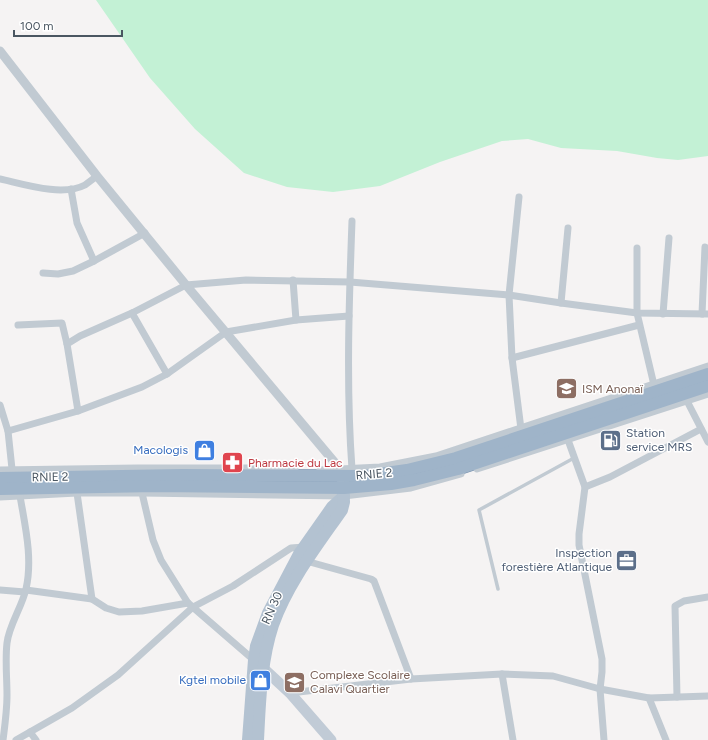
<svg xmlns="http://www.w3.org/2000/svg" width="708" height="740" viewBox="0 0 708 740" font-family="Figtree,sans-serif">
<rect width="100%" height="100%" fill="#f5f3f3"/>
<path fill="#c3f1d5" d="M 96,0 L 708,0 L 708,156 L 678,160 L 657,158 L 617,151 L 561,148 L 528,139 L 502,141 L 440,162 L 380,186 L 333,192 L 287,187 L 244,173 L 195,129 L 150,78 Z"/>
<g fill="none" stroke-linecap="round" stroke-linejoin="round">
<defs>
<g id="trunk">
<path d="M 0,478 L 183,475 L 364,476 L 407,470 L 456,458 L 708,374"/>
<path d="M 0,489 L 155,486 L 344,488 L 391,484 L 414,480 L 458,469 L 708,386"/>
</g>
</defs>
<use href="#trunk" stroke="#7690ad" stroke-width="13"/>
<path stroke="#c1cad2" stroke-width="3.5" d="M 498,589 L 479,510 L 574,458"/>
<g stroke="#c1cad2" stroke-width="7">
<path d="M 0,179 C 23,184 62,197 85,185 C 89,182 93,179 97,176"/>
<path d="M 71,189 L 77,223 L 94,261"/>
<path d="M 519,197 L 509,295 L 512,358 L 521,429"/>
<path d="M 352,221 C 349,303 346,387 352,469"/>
<path d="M 637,248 L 637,313 L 654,385"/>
<path d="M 43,273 L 58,274 L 73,271 L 94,261 L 145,233"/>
<path d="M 293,280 L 296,320"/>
<path d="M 561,303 L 568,228"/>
<path d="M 132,313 L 167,374"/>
<path d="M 663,314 L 669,238"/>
<path d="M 702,314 L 705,247"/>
<path d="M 18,325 L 62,323 L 67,344"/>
<path d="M 512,358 L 639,325"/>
<path d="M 687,401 L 708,442"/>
<path d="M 0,405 L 8,431 L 12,469"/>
<path d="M 78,411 L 67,344 L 80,336 L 132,313 L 186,285 L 246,280 L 350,282 L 509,295 L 561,303 L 637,313 L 708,314"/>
<path d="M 8,431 L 78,411 L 142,387 L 167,374 L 226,332 L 296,320 L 349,316"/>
<path d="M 568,440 L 585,487 L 579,534 L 579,545 L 602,659 L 602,672 L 600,689 L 604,740"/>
<path d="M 477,469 L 708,394"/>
<path d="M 0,470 L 137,468 L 253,468 L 295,470"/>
<path d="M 320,470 L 380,467 L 436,456 L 708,366"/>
<path d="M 585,487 L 610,477 L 701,429"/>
<path d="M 77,493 L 92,599"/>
<path d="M 142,493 L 153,540 L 161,560 L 188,603 L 255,661"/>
<path d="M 0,497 L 77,493 L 142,493 L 344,496 L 411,488 L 461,474"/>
<path d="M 306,561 L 371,579 L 374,581 L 411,679"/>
<path d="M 0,590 L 25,592"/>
<path d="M 26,590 L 92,599 L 106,608 L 119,612 L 142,611 L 188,603"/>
<path d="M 502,674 L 513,740"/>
<path d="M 290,693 L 411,679 L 502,674 L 553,676 L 600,689 L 649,698 L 708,696"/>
<path d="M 677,697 L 675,606 L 684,601 L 708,597"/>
<path d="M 649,698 L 666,740"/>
<path d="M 30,732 L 36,740"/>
<path d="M 3,740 C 5,725 7,710 7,695 C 7,678 5,660 7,643 C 9,625 22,607 26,589 C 33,558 25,526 20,496"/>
<path d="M 16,740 L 72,708 L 118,675 L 193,607 L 233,586 L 291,548 L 304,547"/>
</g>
<path stroke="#c1cad2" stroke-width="9" d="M 0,51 L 97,176 L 186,285 L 341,470 L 342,476"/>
<path stroke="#c1cbd6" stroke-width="11" d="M 264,669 L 290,693 L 331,740"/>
<g stroke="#b3c2d1" stroke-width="12">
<path d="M 248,740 L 254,660 L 256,646 L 268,613 L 299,554 L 332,507 L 344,496"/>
<path d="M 258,740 C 260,702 261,661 273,625 C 288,583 317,546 342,510 L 344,502 L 343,478"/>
</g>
<use href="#trunk" stroke="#9fb4c9" stroke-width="12"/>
</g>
<defs>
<symbol id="university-square" viewBox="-11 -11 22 22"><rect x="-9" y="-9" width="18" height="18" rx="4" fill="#8d6e63" stroke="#fff"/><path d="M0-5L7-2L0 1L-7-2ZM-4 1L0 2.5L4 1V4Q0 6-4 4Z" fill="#fff"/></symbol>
<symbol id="fuel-square" viewBox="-11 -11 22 22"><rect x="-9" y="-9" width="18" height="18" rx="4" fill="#5c6f8a" stroke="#fff"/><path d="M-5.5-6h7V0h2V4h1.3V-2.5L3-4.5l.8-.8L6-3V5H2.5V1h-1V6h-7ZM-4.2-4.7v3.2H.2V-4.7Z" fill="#fff"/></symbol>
<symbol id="shop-square" viewBox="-11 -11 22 22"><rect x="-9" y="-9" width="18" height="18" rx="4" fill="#3f7fe0" stroke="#fff"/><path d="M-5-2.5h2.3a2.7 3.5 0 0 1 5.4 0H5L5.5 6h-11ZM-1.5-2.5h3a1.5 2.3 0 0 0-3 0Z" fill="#fff"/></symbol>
<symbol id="pharmacy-square" viewBox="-11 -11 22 22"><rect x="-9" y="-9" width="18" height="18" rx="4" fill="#e0444e" stroke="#fff"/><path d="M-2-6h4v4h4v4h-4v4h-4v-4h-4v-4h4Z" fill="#fff"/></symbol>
<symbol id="office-square" viewBox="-11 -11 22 22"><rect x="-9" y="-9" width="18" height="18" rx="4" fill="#5c6f8a" stroke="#fff"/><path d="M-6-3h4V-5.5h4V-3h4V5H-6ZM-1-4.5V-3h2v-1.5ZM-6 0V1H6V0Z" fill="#fff"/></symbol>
<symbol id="school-square" viewBox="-11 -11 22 22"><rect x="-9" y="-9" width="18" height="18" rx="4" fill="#8d6e63" stroke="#fff"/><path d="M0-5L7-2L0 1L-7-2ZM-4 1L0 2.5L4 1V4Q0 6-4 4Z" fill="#fff"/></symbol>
</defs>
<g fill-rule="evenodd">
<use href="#university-square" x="554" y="376" width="25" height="25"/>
<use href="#fuel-square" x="598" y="428" width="25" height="25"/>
<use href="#shop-square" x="192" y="438" width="25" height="25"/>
<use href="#pharmacy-square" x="220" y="450" width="25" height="25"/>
<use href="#office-square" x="614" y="548" width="25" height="25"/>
<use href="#shop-square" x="248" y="668" width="25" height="25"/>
<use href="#school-square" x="282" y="670" width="25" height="25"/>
</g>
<g text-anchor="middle" stroke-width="3" stroke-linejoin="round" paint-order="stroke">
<g font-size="12" fill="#785e54" stroke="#fff" text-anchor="start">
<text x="582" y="393">ISM Anonaï</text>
<text x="310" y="679">Complexe Scolaire<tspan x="310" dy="14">Calavi Quartier</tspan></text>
</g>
<g font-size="12" fill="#4e5e75" stroke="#fff" text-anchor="start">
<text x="626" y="437">Station<tspan x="626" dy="14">service MRS</tspan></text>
<text x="612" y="557" text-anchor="end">Inspection<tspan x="612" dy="14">forestière Atlantique</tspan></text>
</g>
<g font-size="12" fill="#366cbe" stroke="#fff" text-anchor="end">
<text x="188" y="454">Macologis</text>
<text x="246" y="684">Kgtel mobile</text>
</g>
<g font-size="12" fill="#be3a42" stroke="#fff" text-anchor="start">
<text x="248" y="467">Pharmacie du Lac</text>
</g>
<g font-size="12" fill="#4a5661" stroke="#fff">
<text transform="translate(374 474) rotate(-5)" y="4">RNIE 2</text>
<text transform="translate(50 477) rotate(-1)" y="4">RNIE 2</text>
<text transform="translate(272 608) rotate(-66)" y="4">RN 30</text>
</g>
</g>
<path d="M14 30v6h108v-6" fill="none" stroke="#4a5661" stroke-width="2"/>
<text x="20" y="30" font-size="12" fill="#4a5661" stroke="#ffffff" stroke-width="3" paint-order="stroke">100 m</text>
</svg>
